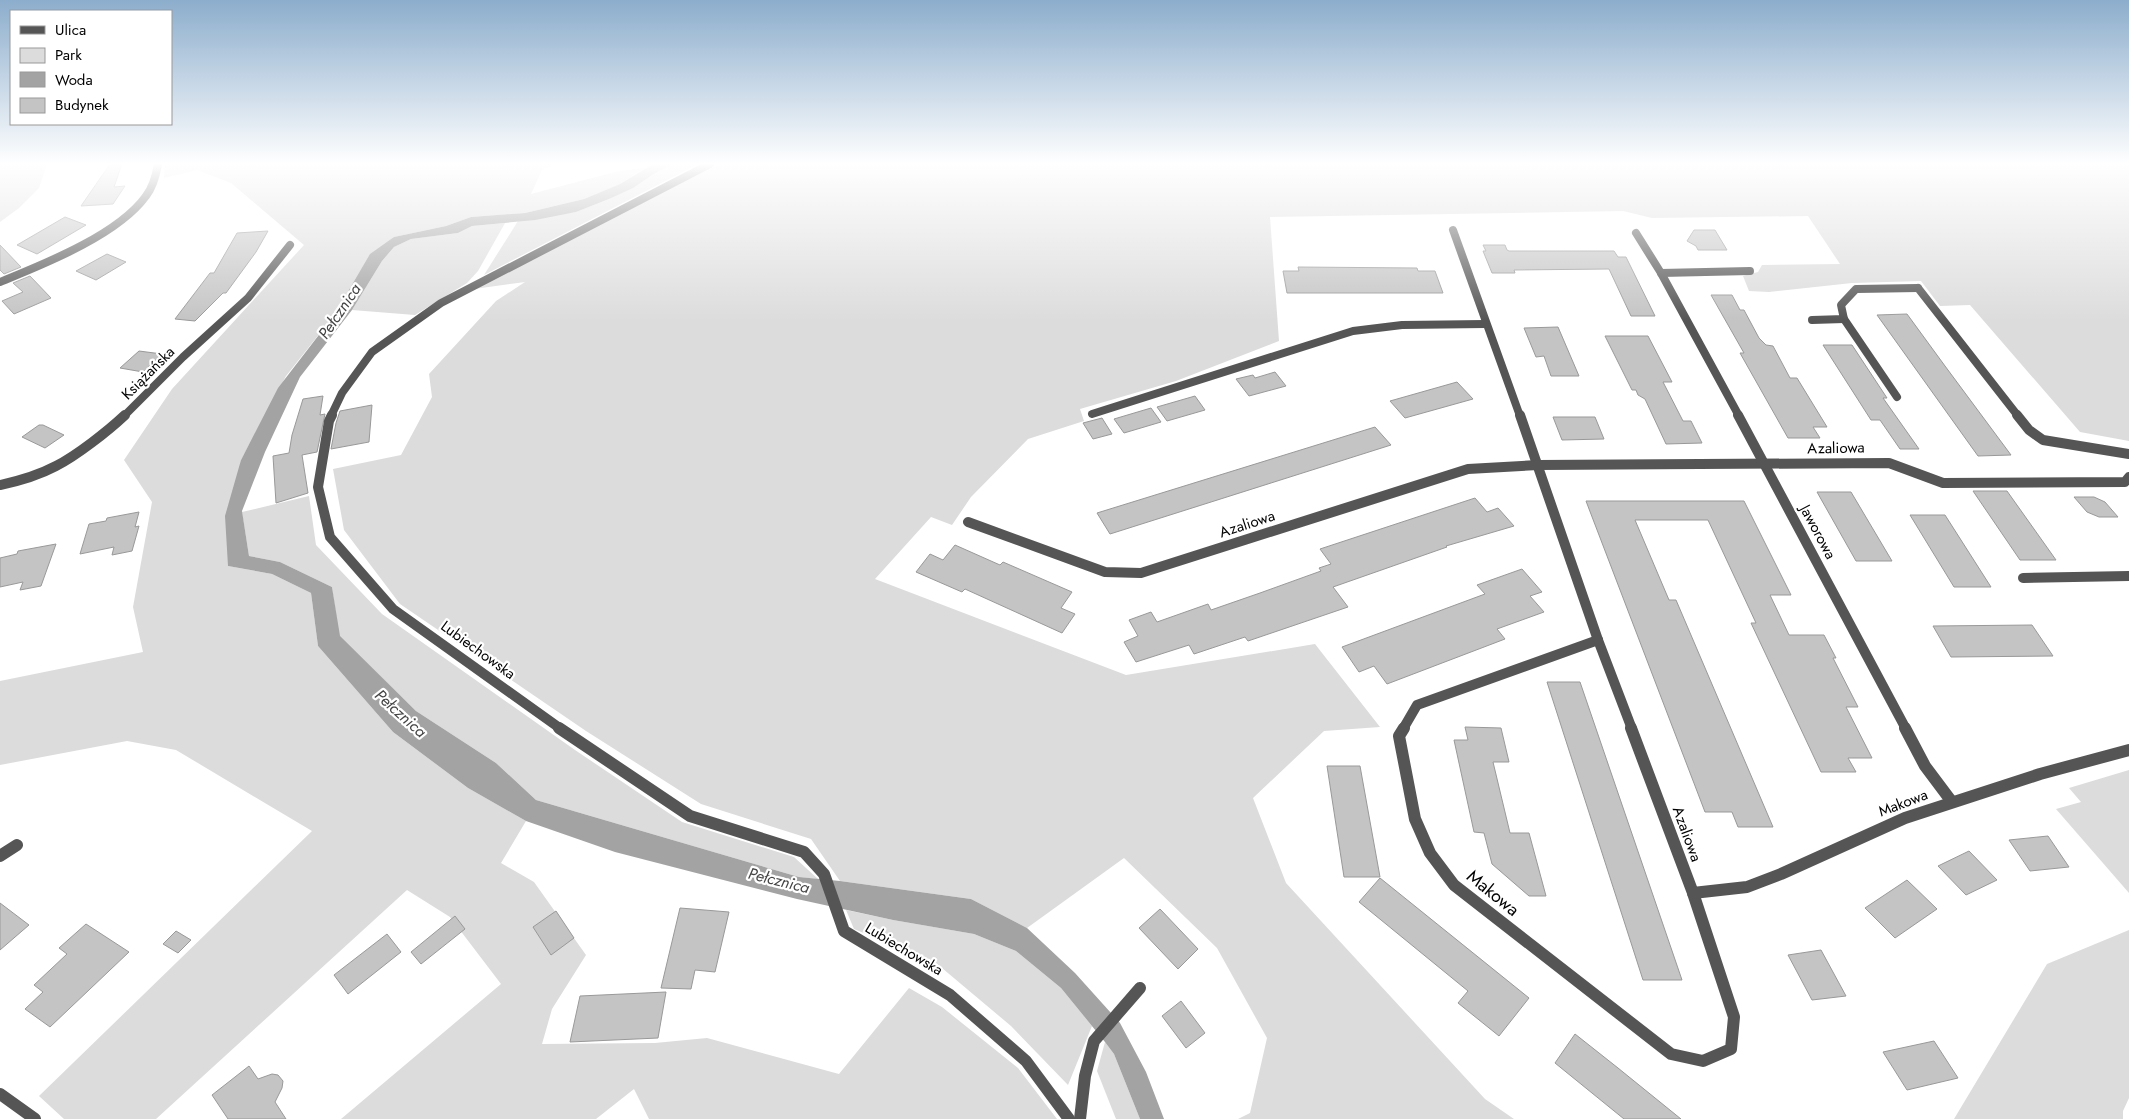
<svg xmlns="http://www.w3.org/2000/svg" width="2129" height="1119" viewBox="0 0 2129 1119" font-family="Jost,sans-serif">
<rect width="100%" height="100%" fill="#fff"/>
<g fill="#dcdcdc">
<path d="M 0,164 L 47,164 L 39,188 L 19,208 L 0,222 Z"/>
<path d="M 165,164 L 557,164 L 542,170 L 531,194 L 619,171 L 645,168 L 620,184 L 584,199 L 525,213 L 471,217 L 446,226 L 394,237 L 351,289 L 335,314 L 286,376 L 241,460 L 228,566 L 272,574 L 311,593 L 318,646 L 393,732 L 468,788 L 526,821 L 501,863 L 534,882 L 586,955 L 552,1009 L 542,1044 L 655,1043 L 707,1038 L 839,1074 L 909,988 L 942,1007 L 1018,1068 L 1057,1119 L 649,1119 L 634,1089 L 596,1119 L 341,1119 L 501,984 L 450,917 L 407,890 L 156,1119 L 64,1119 L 39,1096 L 312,831 L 176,750 L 127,741 L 0,765 L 0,681 L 143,652 L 133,607 L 152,502 L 124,460 L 172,389 L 304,245 L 231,183 L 197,170 L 164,178 Z"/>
<path d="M 672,164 L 698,164 L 484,275 L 518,221 L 576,212 L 609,199 Z"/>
<path d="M 722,164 L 2129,164 L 2129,441 L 2080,432 L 1970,305 L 1940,306 L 1921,281 L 1852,283 L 1769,292 L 1749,291 L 1743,276 L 1758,272 L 1762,265 L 1840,264 L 1808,216 L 1652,218 L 1623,211 L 1270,217 L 1279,341 L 1176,381 L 1080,409 L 1084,421 L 1028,439 L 971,497 L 952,525 L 931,517 L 875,579 L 1126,675 L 1315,644 L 1380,727 L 1324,731 L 1253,798 L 1286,883 L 1485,1099 L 1514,1119 L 1238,1119 L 1250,1113 L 1267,1038 L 1217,948 L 1124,858 L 1027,928 L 971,899 L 840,881 L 811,839 L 701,804 L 586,731 L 400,604 L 344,530 L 333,469 L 401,455 L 432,397 L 429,374 L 496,301 L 525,282 L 474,289 L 705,171 Z"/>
<path d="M 505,223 L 478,271 L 467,283 L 415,315 L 352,310 L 382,261 L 394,247 L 411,239 L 458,233 L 472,226 Z"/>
<path d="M 309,496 L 316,545 L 382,614 L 575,750 L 682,822 L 794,857 L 818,879 L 799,877 L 536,800 L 496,763 L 416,711 L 339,636 L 332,587 L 280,562 L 249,556 L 242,512 Z"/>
<path d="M 2129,770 L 2129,893 L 2056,809 L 2081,802 L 2069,788 Z"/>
<path d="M 846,910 L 893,920 L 974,934 L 1016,951 L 1061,988 L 1092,1026 L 1068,1085 L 1011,1026 L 936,963 L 854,929 Z"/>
<path d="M 2129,930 L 2129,1098 L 2123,1111 L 2123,1119 L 1954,1119 L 2047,964 Z"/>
<path d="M 1105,1042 L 1114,1054 L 1140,1119 L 1116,1119 L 1097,1071 Z"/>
</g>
<path fill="#a3a3a3" d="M 653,164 L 672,164 L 652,175 L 633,188 L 609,199 L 576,212 L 535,220 L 472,226 L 458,233 L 411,239 L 394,247 L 382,261 L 352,310 L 300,377 L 265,452 L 242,511 L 249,556 L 280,562 L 332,587 L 340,636 L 416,711 L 496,763 L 536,800 L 799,877 L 840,881 L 971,899 L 1027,928 L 1075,973 L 1120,1023 L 1146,1072 L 1164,1119 L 1140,1119 L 1114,1054 L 1105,1042 L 1061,988 L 1016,951 L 974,934 L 893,920 L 797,899 L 615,852 L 526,821 L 468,788 L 393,732 L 318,646 L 311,593 L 272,574 L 228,566 L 225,516 L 241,460 L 278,388 L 335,314 L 370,254 L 394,237 L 446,226 L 471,217 L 525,213 L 584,199 L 620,184 Z"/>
<g fill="#c4c4c4" stroke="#999">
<path d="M 110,164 L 122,164 L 114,187 L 125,186 L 113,204 L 81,206 Z"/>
<path d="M 65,217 L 86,225 L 37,254 L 17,245 Z"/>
<path d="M 1694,230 L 1715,230 L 1727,250 L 1698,250 L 1696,246 L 1687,241 Z"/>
<path d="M 268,231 L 256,252 L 226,293 L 223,293 L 195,321 L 175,319 L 210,273 L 214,273 L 237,233 Z"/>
<path d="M 0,245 L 21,267 L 4,274 L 0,270 Z"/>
<path d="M 1483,245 L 1505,245 L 1507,250 L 1509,251 L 1614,251 L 1618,257 L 1626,257 L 1655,316 L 1631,316 L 1609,269 L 1514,270 L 1515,273 L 1492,273 L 1483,251 L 1486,251 Z"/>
<path d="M 107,254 L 126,262 L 96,280 L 76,271 Z"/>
<path d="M 1298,267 L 1417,268 L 1418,271 L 1435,271 L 1443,293 L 1287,293 L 1283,271 L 1299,271 Z"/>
<path d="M 30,276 L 51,298 L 14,314 L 2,301 L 23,292 L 13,283 Z"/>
<path d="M 1711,295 L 1732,295 L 1740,310 L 1744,310 L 1759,338 L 1766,345 L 1773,346 L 1790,378 L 1797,378 L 1827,427 L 1813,427 L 1820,438 L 1788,438 L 1740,353 L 1744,353 Z"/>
<path d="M 1907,314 L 1945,366 L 2011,455 L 1978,456 L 1877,315 Z"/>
<path d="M 1558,327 L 1579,376 L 1551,376 L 1544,356 L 1536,357 L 1524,328 Z"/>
<path d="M 1605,336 L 1648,336 L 1672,382 L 1663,382 L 1683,421 L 1691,421 L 1702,443 L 1666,444 L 1645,399 L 1638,395 L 1636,390 L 1632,390 Z"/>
<path d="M 1823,345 L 1852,345 L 1887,398 L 1883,398 L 1919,449 L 1900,449 L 1880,420 L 1871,420 Z"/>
<path d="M 139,351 L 162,354 L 143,372 L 120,368 Z"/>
<path d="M 1275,372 L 1286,386 L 1249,396 L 1236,379 L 1253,375 L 1255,378 Z"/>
<path d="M 1457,382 L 1473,399 L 1405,418 L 1390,401 Z"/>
<path d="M 323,396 L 320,415 L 325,414 L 317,452 L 302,455 L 308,493 L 276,503 L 273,456 L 289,453 L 292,435 L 303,399 Z"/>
<path d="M 1195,396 L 1205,410 L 1167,421 L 1157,407 Z"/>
<path d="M 372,405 L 369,442 L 331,449 L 336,423 L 340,411 Z"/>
<path d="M 1151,408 L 1161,422 L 1124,433 L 1114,419 Z"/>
<path d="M 1553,417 L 1595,417 L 1604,439 L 1562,440 Z"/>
<path d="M 1102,418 L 1112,434 L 1093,439 L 1083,423 Z"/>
<path d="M 39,425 L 43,425 L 64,435 L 45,448 L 22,437 Z"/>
<path d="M 1375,427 L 1391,445 L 1110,534 L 1097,513 Z"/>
<path d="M 1973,491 L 2007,491 L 2056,560 L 2020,560 Z"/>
<path d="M 1817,492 L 1851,492 L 1892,561 L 1856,561 Z"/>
<path d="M 2074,497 L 2094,497 L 2105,502 L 2118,517 L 2099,517 L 2087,512 Z"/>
<path d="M 1475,498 L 1487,512 L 1498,508 L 1514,526 L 1446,546 L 1447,547 L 1333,587 L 1348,607 L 1248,641 L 1245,637 L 1194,654 L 1189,645 L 1136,662 L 1124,642 L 1138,636 L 1129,620 L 1151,612 L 1157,622 L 1208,604 L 1211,610 L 1260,593 L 1321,571 L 1319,568 L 1331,564 L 1320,549 Z"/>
<path d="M 1586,501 L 1744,501 L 1791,595 L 1770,595 L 1789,635 L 1824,635 L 1836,658 L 1833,658 L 1858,707 L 1846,707 L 1872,758 L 1848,758 L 1856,772 L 1821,772 L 1751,623 L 1756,623 L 1708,520 L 1635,520 L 1669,600 L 1676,600 L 1773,827 L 1738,827 L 1732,812 L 1705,812 Z"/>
<path d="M 139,512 L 135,527 L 139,526 L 132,551 L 112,555 L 114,547 L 80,554 L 89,524 L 106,521 L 107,518 Z"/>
<path d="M 1910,515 L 1945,515 L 1991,587 L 1954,587 Z"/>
<path d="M 56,544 L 41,586 L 20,590 L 23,582 L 0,587 L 0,558 L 17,554 L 18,551 Z"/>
<path d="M 955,545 L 1000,565 L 1003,562 L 1072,592 L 1061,608 L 1075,614 L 1062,633 L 965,589 L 962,592 L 916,572 L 930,554 L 943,560 Z"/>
<path d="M 1522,569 L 1542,592 L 1530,596 L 1544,612 L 1497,629 L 1505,639 L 1387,684 L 1374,666 L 1359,672 L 1342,647 L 1485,594 L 1477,585 Z"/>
<path d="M 2032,625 L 2053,656 L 1951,657 L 1933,626 Z"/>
<path d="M 1547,682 L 1580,682 L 1682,980 L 1643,980 Z"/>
<path d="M 1465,727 L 1501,728 L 1509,762 L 1493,762 L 1510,833 L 1529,833 L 1546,896 L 1529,896 L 1492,864 L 1484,833 L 1474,832 L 1454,740 L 1468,740 Z"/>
<path d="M 1327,766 L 1360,766 L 1380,877 L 1344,877 Z"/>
<path d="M 2048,836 L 2069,867 L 2030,871 L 2009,840 Z"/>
<path d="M 1969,851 L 1997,880 L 1966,895 L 1938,866 Z"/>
<path d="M 1380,878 L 1529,998 L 1499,1036 L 1458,1003 L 1468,991 L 1359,902 Z"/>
<path d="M 1907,880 L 1937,909 L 1895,938 L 1865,908 Z"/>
<path d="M 0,903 L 29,925 L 0,950 Z"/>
<path d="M 680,908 L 729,912 L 715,972 L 695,970 L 691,989 L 661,988 Z"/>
<path d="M 1160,909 L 1198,949 L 1178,969 L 1139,928 Z"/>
<path d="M 556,911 L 574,938 L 551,955 L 533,927 Z"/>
<path d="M 455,916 L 465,929 L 421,964 L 411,952 Z"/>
<path d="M 86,924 L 129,952 L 50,1027 L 25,1009 L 43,992 L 34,985 L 67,954 L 59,948 Z"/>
<path d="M 176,931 L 191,940 L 178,953 L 163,944 Z"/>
<path d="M 387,934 L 401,952 L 348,994 L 334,975 Z"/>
<path d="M 1821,950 L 1846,996 L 1812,1000 L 1788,955 Z"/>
<path d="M 666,992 L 658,1038 L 570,1042 L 580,996 Z"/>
<path d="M 1181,1001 L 1205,1033 L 1186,1048 L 1162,1016 Z"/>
<path d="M 1575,1034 L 1618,1068 L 1681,1119 L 1624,1119 L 1555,1063 Z"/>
<path d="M 1934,1041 L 1958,1078 L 1907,1090 L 1883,1052 Z"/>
<path d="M 249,1066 L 258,1079 L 272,1074 L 278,1075 L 283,1081 L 282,1088 L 275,1102 L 286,1119 L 228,1119 L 212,1095 Z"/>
</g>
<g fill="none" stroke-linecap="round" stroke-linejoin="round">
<g stroke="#555" stroke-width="8">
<path d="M 1844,319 L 1897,397"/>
<path d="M 1812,320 L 1844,319 L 1841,305 L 1856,289 L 1918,288"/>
</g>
<path stroke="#555" stroke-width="10" d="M 2023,578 L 2129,576"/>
<path stroke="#555" stroke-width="12" d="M 1080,1119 L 1085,1076 L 1094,1041 L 1140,988"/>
<g stroke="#555" stroke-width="8">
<path d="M 1453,230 L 1520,416"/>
<path d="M 1636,233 L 1661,273 L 1739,416"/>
<path d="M 1661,273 L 1750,271"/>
<path d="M 0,282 C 44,264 118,235 146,196 C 153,187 156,176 158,164"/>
<path d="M 1918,288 L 2018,416"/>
<path d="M 1092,414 L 1353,331 L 1402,325 L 1485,324"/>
<path d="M 124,416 L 183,357 L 248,298 L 290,245"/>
<path d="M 331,416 L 342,393 L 372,352 L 441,303 L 710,164"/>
</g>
<g stroke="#555" stroke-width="10">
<path d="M 332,415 L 329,421 L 318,487 L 330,537 L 393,609 L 561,729"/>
<path d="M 1520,415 L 1598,640"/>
<path d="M 1738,415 L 1906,729"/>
<path d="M 2017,415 L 2029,430 L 2043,440 L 2129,454"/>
<path d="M 0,485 C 19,481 39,475 56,466 C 76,456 108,431 125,415"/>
<path d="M 968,522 L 1105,572 L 1141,573 L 1468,469 L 1538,465 L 1889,463 L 1943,483 L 2125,482 L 2129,477"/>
<path d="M 1598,640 L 1632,729"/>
<path d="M 1403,729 L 1417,705 L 1598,640"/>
</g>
<g stroke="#555" stroke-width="12">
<path d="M 559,728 L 690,816 L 804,852 L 824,874 L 844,931 L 950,995 L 1026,1061 L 1069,1119"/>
<path d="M 1404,728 L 1399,736 L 1415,819 L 1430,853 L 1454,885 L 1671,1054 L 1703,1061 L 1731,1049 L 1734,1017 L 1693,893 L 1631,728"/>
<path d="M 1905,728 L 1925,766 L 1952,802"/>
<path d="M 0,856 L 17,845"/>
<path d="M 1693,893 L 1747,887 L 1781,874 L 1905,818 L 2040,774 L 2129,750"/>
<path d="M 0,1094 L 35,1119"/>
</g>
</g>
<linearGradient id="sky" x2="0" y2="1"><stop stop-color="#8cadcc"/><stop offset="0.51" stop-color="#fff"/><stop offset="1" stop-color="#fff" stop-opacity="0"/></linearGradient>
<rect width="2129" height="321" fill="url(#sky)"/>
<g text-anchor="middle" stroke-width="4.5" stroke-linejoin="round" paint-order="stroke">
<g font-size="15" fill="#000" stroke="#fff">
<text transform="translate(148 373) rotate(-45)" y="5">Książańska</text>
<text transform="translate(1836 448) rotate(-1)" y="5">Azaliowa</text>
<text transform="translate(1247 524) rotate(-18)" y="5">Azaliowa</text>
<text transform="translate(1818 532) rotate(62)" y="5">Jaworowa</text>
<text transform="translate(478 650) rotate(36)" y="5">Lubiechowska</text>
<text transform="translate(1903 803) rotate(-21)" y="5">Makowa</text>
<text transform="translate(1687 834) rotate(70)" y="5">Azaliowa</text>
<text transform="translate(904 949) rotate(31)" y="5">Lubiechowska</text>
</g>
<g font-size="16" font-style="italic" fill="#444" stroke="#fff">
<text transform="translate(339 311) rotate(-56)" y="6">Pełcznica</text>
<text transform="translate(401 713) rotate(42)" y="6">Pełcznica</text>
<text transform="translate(779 880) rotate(14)" y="6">Pełcznica</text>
</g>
<g font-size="18" fill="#000" stroke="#fff">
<text transform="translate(1493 893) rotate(39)" y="6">Makowa</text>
</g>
</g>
<rect x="10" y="10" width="162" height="115" fill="#ffffff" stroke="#999999"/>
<rect x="20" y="26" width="25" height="8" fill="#555555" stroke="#999999"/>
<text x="55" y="35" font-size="15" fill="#000000">Ulica</text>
<rect x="20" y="48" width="25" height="15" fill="#dcdcdc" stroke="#999999"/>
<text x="55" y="60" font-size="15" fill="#000000">Park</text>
<rect x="20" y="72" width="25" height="15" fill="#a3a3a3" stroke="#999999"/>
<text x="55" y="85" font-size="15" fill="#000000">Woda</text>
<rect x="20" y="98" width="25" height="15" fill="#c4c4c4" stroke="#999999"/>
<text x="55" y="110" font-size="15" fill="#000000">Budynek</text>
</svg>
